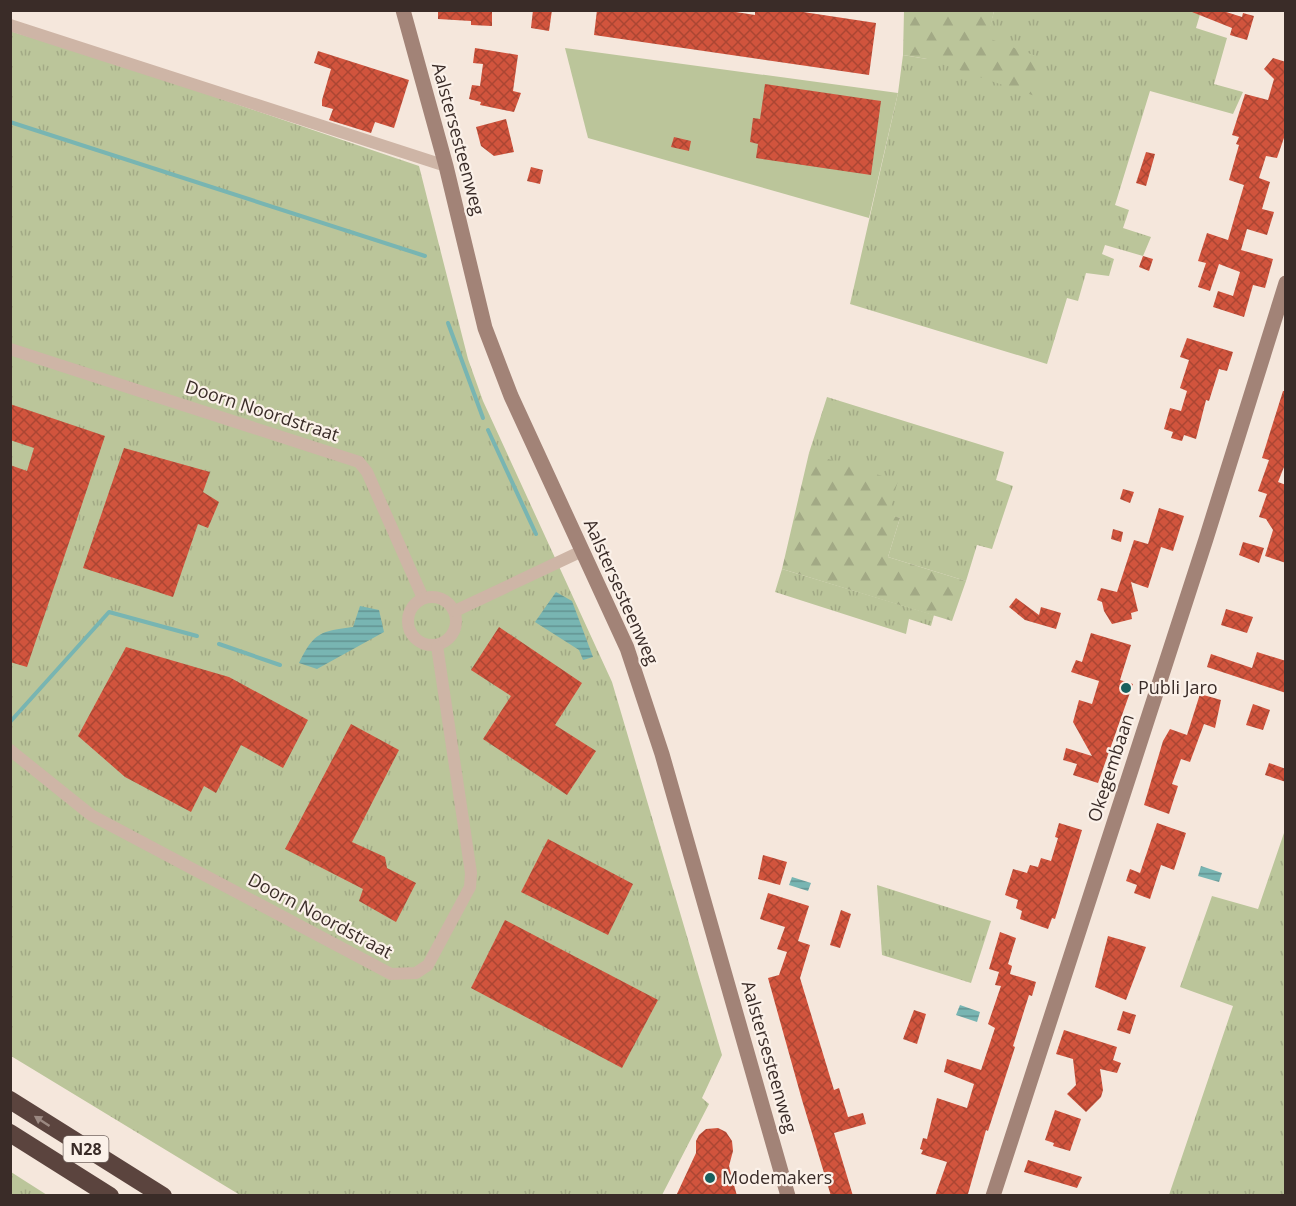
<svg xmlns="http://www.w3.org/2000/svg" width="1296" height="1206" viewBox="0 0 1296 1206" font-family="'Open Sans',sans-serif">
<defs>
<pattern id="grass-tufts" width="24" height="20" patternUnits="userSpaceOnUse" patternTransform="scale(1.5)"><rect width="24" height="20" fill="#bbc59a"/><path d="M3 7l-1-3M5 7V3M7 7l1-3M15 17l-1-3M17 17v-4M19 17l1-3" fill="none" stroke="#a2a985"/></pattern>
<pattern id="forest-firs" width="22" height="20" patternUnits="userSpaceOnUse" patternTransform="scale(1.5)"><rect width="22" height="20" fill="#bbc59a"/><path d="M5 1l3.5 6h-7zM16 11l3.5 6h-7z" fill="#a2a985"/></pattern>
<pattern id="water-rules" width="6" height="5" patternUnits="userSpaceOnUse" patternTransform="scale(1.5)"><rect width="6" height="5" fill="#78b5b2"/><path d="M0 2.5h6" fill="none" stroke="#639391"/></pattern>
<pattern id="building-cross-hatch" width="8" height="8" patternUnits="userSpaceOnUse" patternTransform="scale(1.5)"><rect width="8" height="8" fill="#d1543d"/><path d="M0 0l8 8M0 8l8-8" fill="none" stroke="#ab4633"/></pattern>
</defs>
<rect width="100%" height="100%" fill="#f5e7dc"/>
<g fill="url(#grass-tufts)">
<path d="M 994,11 L 1201,11 L 1196,28 L 1227,38 L 1214,84 L 1243,92 L 1233,114 L 1150,91 L 1115,205 L 1129,210 L 1123,228 L 1151,237 L 1143,256 L 1105,245 L 1102,254 L 1114,259 L 1109,276 L 1086,273 L 1078,301 L 1067,298 L 1047,364 L 850,304 L 898,93 L 903,55 L 927,59 L 987,38 Z"/>
<path d="M 10,31 L 124,66 L 419,166 L 468,359 L 483,401 L 612,682 L 722,1055 L 702,1098 L 709,1104 L 662,1195 L 240,1195 L 11,1056 Z"/>
<path d="M 827,397 L 1004,452 L 996,480 L 1013,486 L 992,549 L 977,545 L 966,581 L 888,557 L 900,518 L 888,515 L 809,453 Z"/>
<path d="M 782,569 L 934,615 L 931,626 L 909,619 L 906,634 L 775,592 Z"/>
<path d="M 1284,833 L 1285,1195 L 1169,1195 L 1233,1006 L 1180,987 L 1212,896 L 1258,909 Z"/>
<path d="M 877,885 L 991,921 L 971,983 L 882,955 Z"/>
<path d="M 11,1172 L 47,1195 L 11,1195 Z"/>
</g>
<g fill="url(#forest-firs)">
<path d="M 994,11 L 988,38 L 1047,60 L 1035,96 L 927,59 L 903,55 L 904,11 Z"/>
<path d="M 809,453 L 898,481 L 888,514 L 900,518 L 888,557 L 966,581 L 952,621 L 782,569 Z"/>
</g>
<path fill="#bbc59a" d="M 565,48 L 898,93 L 869,218 L 588,138 Z"/>
<g fill="url(#water-rules)">
<path d="M 556,592 L 572,601 L 593,657 L 583,660 L 579,650 L 535,622 Z"/>
<path d="M 360,606 L 379,610 L 384,632 L 317,669 L 299,663 C 314,632 321,631 353,627 Z"/>
<path d="M 1201,866 L 1222,873 L 1219,882 L 1198,876 Z"/>
<path d="M 792,877 L 811,883 L 808,891 L 789,885 Z"/>
<path d="M 960,1005 L 980,1012 L 977,1022 L 956,1015 Z"/>
</g>
<g fill="none" stroke-linecap="round" stroke-linejoin="round">
<g stroke="#78b5b2" stroke-width="4">
<path d="M 10,122 L 425,256"/>
<path d="M 448,323 L 483,418"/>
<path d="M 488,430 L 536,534"/>
<path d="M 219,644 L 280,665"/>
<path d="M 10,722 L 109,612 L 197,636"/>
</g>
</g>
<g fill="url(#building-cross-hatch)">
<path d="M 438,10 L 492,10 L 492,26 L 471,25 L 471,21 L 438,19 Z"/>
<path d="M 533,10 L 552,10 L 549,31 L 531,28 Z"/>
<path d="M 597,10 L 723,10 L 755,15 L 755,10 L 790,10 L 876,23 L 869,75 L 594,35 Z"/>
<path d="M 1187,10 L 1220,10 L 1242,17 L 1243,13 L 1254,16 L 1247,40 L 1230,35 L 1232,28 Z"/>
<path d="M 475,48 L 518,55 L 513,91 L 521,93 L 514,112 L 480,105 L 481,102 L 469,99 L 472,85 L 480,86 L 483,64 L 473,63 Z"/>
<path d="M 318,51 L 409,80 L 394,128 L 375,122 L 371,133 L 329,120 L 333,109 L 322,106 L 322,100 L 331,69 L 314,63 Z"/>
<path d="M 1273,58 L 1286,62 L 1286,132 L 1277,158 L 1266,156 L 1259,178 L 1270,182 L 1262,209 L 1274,212 L 1267,235 L 1247,229 L 1241,250 L 1273,259 L 1265,288 L 1253,285 L 1244,317 L 1213,307 L 1218,291 L 1233,296 L 1240,272 L 1219,264 L 1210,291 L 1198,287 L 1206,263 L 1198,261 L 1207,233 L 1228,240 L 1244,185 L 1229,180 L 1239,145 L 1236,144 L 1239,137 L 1232,135 L 1245,94 L 1268,100 L 1274,79 L 1264,69 Z"/>
<path d="M 765,84 L 881,101 L 871,175 L 756,158 L 758,144 L 750,142 L 753,118 L 760,119 Z"/>
<path d="M 506,119 L 514,152 L 494,156 L 481,146 L 476,127 Z"/>
<path d="M 674,137 L 691,141 L 689,151 L 671,147 Z"/>
<path d="M 1146,152 L 1155,154 L 1146,186 L 1136,183 Z"/>
<path d="M 531,167 L 543,170 L 540,184 L 527,181 Z"/>
<path d="M 1143,256 L 1153,259 L 1149,271 L 1139,267 Z"/>
<path d="M 1187,338 L 1233,352 L 1227,371 L 1219,369 L 1209,401 L 1206,400 L 1196,439 L 1184,435 L 1182,441 L 1171,438 L 1173,432 L 1164,429 L 1170,408 L 1181,411 L 1187,391 L 1180,388 L 1189,360 L 1180,357 Z"/>
<path d="M 1283,391 L 1286,391 L 1286,462 L 1278,482 L 1286,485 L 1286,563 L 1265,556 L 1273,530 L 1266,519 L 1259,517 L 1267,494 L 1258,491 L 1269,460 L 1262,458 Z"/>
<path d="M 10,404 L 105,436 L 27,667 L 10,662 L 10,465 L 27,471 L 34,448 L 10,440 Z"/>
<path d="M 124,448 L 210,472 L 203,492 L 219,502 L 208,528 L 198,524 L 173,597 L 83,568 Z"/>
<path d="M 1123,489 L 1134,492 L 1130,503 L 1120,499 Z"/>
<path d="M 1159,508 L 1184,516 L 1173,551 L 1161,547 L 1148,588 L 1131,582 L 1138,611 L 1131,613 L 1132,619 L 1112,624 L 1104,611 L 1102,602 L 1097,600 L 1101,588 L 1117,592 L 1134,540 L 1148,544 Z"/>
<path d="M 1113,529 L 1123,532 L 1121,542 L 1111,539 Z"/>
<path d="M 1243,542 L 1264,548 L 1259,563 L 1239,555 Z"/>
<path d="M 1016,598 L 1039,615 L 1041,607 L 1061,613 L 1056,629 L 1025,620 L 1009,607 Z"/>
<path d="M 1226,609 L 1253,617 L 1247,633 L 1221,625 Z"/>
<path d="M 499,627 L 582,683 L 555,725 L 596,751 L 567,795 L 483,739 L 511,696 L 471,670 Z"/>
<path d="M 1091,633 L 1131,645 L 1120,680 L 1133,684 L 1098,783 L 1073,775 L 1077,764 L 1063,760 L 1066,748 L 1092,756 L 1073,722 L 1079,700 L 1092,704 L 1099,681 L 1071,672 L 1076,660 L 1082,662 Z"/>
<path d="M 126,647 L 229,677 L 308,720 L 283,768 L 241,745 L 216,793 L 204,786 L 191,812 L 125,777 L 78,736 Z"/>
<path d="M 1257,652 L 1286,661 L 1286,693 L 1207,667 L 1211,654 L 1252,668 Z"/>
<path d="M 1200,694 L 1221,700 L 1215,728 L 1204,724 L 1190,762 L 1181,759 L 1172,784 L 1178,786 L 1169,814 L 1144,805 L 1163,741 L 1170,729 L 1187,735 Z"/>
<path d="M 1253,704 L 1270,710 L 1263,730 L 1246,725 Z"/>
<path d="M 351,724 L 399,750 L 352,842 L 385,857 L 387,868 L 416,883 L 396,922 L 359,901 L 363,889 L 285,849 Z"/>
<path d="M 1269,763 L 1286,769 L 1286,782 L 1265,775 Z"/>
<path d="M 1059,823 L 1082,830 L 1055,919 L 1052,918 L 1048,929 L 1020,919 L 1022,911 L 1016,908 L 1018,900 L 1005,895 L 1013,869 L 1027,873 L 1030,865 L 1038,867 L 1041,858 L 1051,861 L 1058,838 L 1055,837 Z"/>
<path d="M 1157,823 L 1186,833 L 1174,870 L 1161,865 L 1150,899 L 1134,893 L 1137,885 L 1126,881 L 1130,869 L 1140,873 Z"/>
<path d="M 548,839 L 633,884 L 608,935 L 521,892 Z"/>
<path d="M 763,855 L 787,862 L 780,885 L 758,879 Z"/>
<path d="M 768,893 L 809,906 L 798,941 L 810,945 L 800,978 L 834,1090 L 839,1088 L 848,1117 L 863,1113 L 866,1124 L 834,1133 L 853,1196 L 831,1196 L 802,1100 L 768,978 L 779,975 L 787,952 L 777,949 L 785,927 L 760,919 Z"/>
<path d="M 841,910 L 851,914 L 840,948 L 830,945 Z"/>
<path d="M 505,920 L 658,1000 L 622,1068 L 471,988 Z"/>
<path d="M 1000,932 L 1016,938 L 1008,964 L 1012,966 L 1010,974 L 1036,982 L 1032,996 L 1029,995 L 1013,1046 L 1015,1047 L 988,1131 L 986,1130 L 968,1194 L 935,1196 L 947,1162 L 921,1154 L 923,1150 L 920,1149 L 923,1138 L 927,1139 L 937,1098 L 967,1108 L 974,1084 L 944,1072 L 947,1059 L 981,1070 L 995,1028 L 988,1024 L 1001,986 L 995,985 L 999,972 L 989,969 Z"/>
<path d="M 1108,936 L 1146,947 L 1126,1000 L 1095,987 Z"/>
<path d="M 914,1010 L 926,1014 L 917,1044 L 903,1039 Z"/>
<path d="M 1123,1011 L 1136,1015 L 1130,1034 L 1117,1030 Z"/>
<path d="M 1064,1030 L 1117,1047 L 1113,1060 L 1121,1063 L 1117,1073 L 1100,1069 L 1103,1090 L 1101,1097 L 1086,1112 L 1067,1094 L 1076,1085 L 1073,1059 L 1056,1054 Z"/>
<path d="M 1055,1110 L 1081,1119 L 1070,1151 L 1053,1146 L 1054,1143 L 1045,1140 Z"/>
<path d="M 718,1128 L 726,1132 L 732,1141 L 733,1151 L 729,1166 L 737,1196 L 676,1196 L 696,1153 L 696,1141 L 699,1135 L 706,1129 Z"/>
<path d="M 1028,1160 L 1082,1177 L 1077,1188 L 1024,1172 Z"/>
</g>
<g fill="none" stroke-linecap="round" stroke-linejoin="round">
<g stroke="#ceb5a6" stroke-width="12">
<path d="M 10,25 L 446,166"/>
<path d="M 10,349 L 359,462 L 367,472 L 423,598"/>
<circle cx="432" cy="621" r="24"/>
<path d="M 455,611 L 582,551"/>
<path d="M 10,750 L 91,815 L 391,974 L 416,973 L 428,965 L 470,887 L 471,873 L 437,646"/>
</g>
<g stroke="#a28377" stroke-width="15">
<path d="M 403,10 L 446,166 L 485,328 L 511,396 L 627,648 L 662,754 L 788,1196"/>
<path d="M 993,1196 L 1206,539 L 1286,283"/>
</g>
<g stroke="#5b443e" stroke-width="18">
<path d="M 10,1100 L 163,1196"/>
<path d="M 10,1133 L 110,1196"/>
</g>
</g>
<defs><path id="oneway-solid" d="M-6-.8H1V-3.2L6.5 0L1 3.2V.8H-6Z" transform="scale(1.5)"/></defs>
<use fill="#9b8982" href="#oneway-solid" transform="translate(42 1121) rotate(-147)"/>
<g fill="#19605e" stroke="#fbf1e9" stroke-width="2">
<circle cx="1126" cy="688" r="6"/>
<circle cx="710" cy="1178" r="6"/>
</g>
<g text-anchor="middle" stroke-width="4.5" stroke-linejoin="round" paint-order="stroke">
<rect fill="#fbf1e9" stroke="#746762" stroke-width="1.5" x="63.5" y="1136" width="45" height="26" rx="4.5"/>
<g font-size="16" font-weight="bold" fill="#3a2c28">
<text x="86" y="1155">N28</text>
</g>
<g font-size="18" fill="#3a2c28" stroke="#fbf1e9">
<text transform="translate(458 139) rotate(75)" y="6">Aalstersesteenweg</text>
<text transform="translate(262 411) rotate(18)" y="6">Doorn Noordstraat</text>
<text transform="translate(621 592) rotate(66)" y="6">Aalstersesteenweg</text>
<text transform="translate(1111 768) rotate(-72)" y="6">Okegembaan</text>
<text transform="translate(320 916) rotate(28)" y="6">Doorn Noordstraat</text>
<text transform="translate(769 1057) rotate(74)" y="6">Aalstersesteenweg</text>
</g>
<g font-size="18" fill="#3a2c28" stroke="#fbf1e9" text-anchor="start">
<text x="1138" y="694">Publi Jaro</text>
<text x="722" y="1184">Modemakers</text>
</g>
</g>
<rect width="1296" height="1206" fill="none" stroke="#3a2c28" stroke-width="24"/>
</svg>
